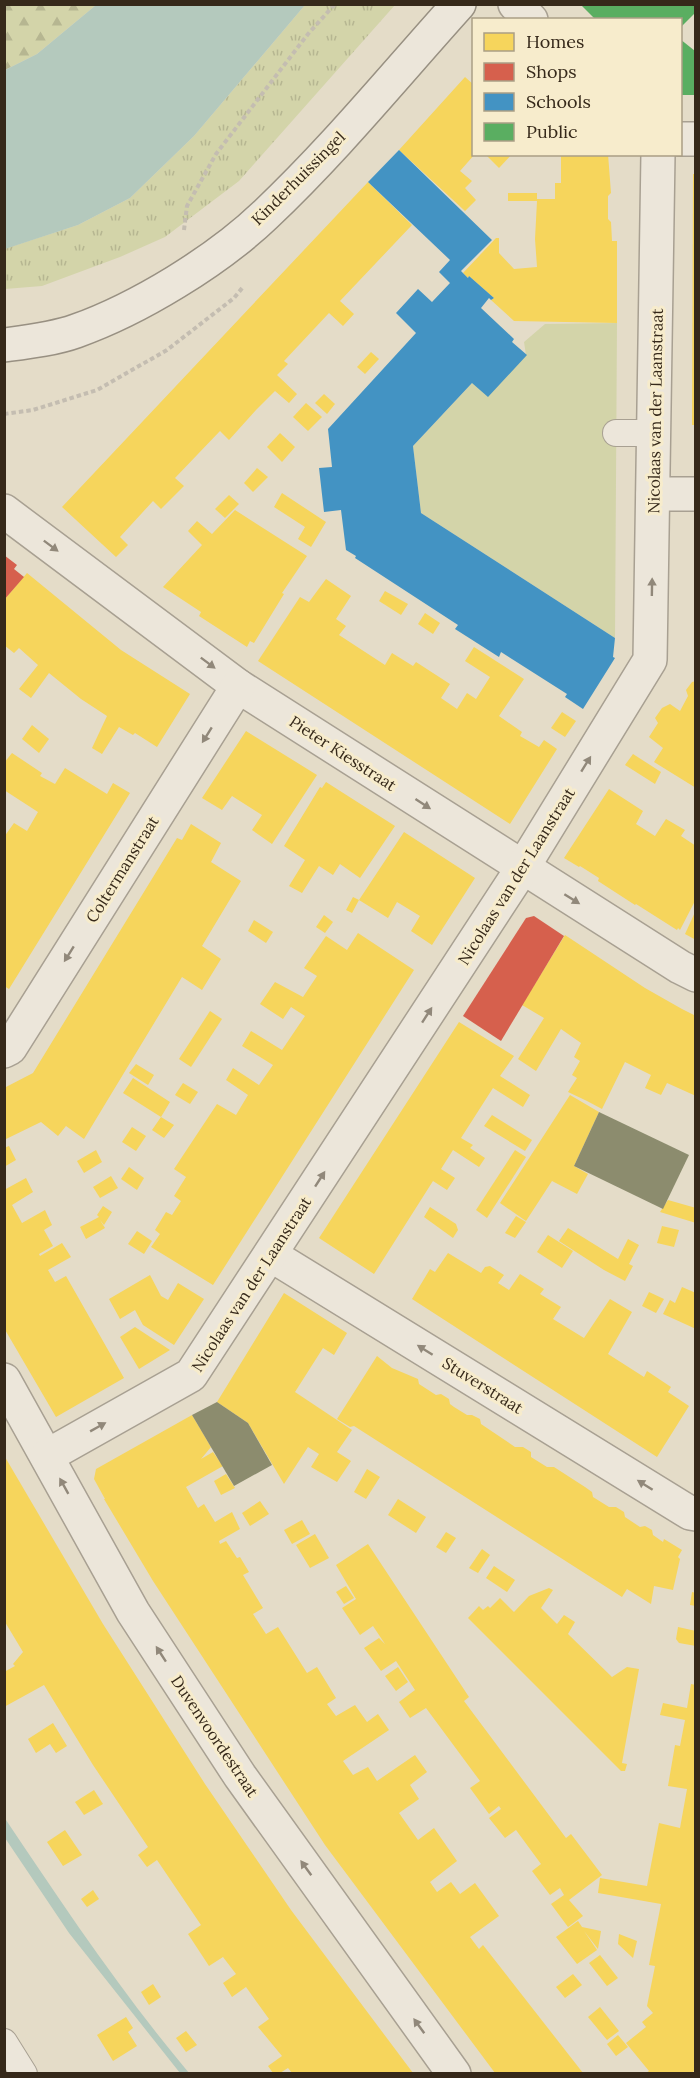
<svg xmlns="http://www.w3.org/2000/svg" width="700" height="2078" viewBox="0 0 700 2078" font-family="Lora,serif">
<defs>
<pattern id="grass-tufts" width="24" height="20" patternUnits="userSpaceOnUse" patternTransform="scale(1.5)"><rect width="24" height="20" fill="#d3d4a9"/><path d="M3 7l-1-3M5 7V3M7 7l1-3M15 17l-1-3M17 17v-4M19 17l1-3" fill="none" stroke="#b6b691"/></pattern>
<pattern id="forest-firs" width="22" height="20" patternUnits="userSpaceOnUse" patternTransform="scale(1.5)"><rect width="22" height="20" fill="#d3d4a9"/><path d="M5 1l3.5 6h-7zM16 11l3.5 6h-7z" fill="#b6b691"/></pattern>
</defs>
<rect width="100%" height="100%" fill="#e4dcc8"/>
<path fill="url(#grass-tufts)" d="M 305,5 L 395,5 L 239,181 L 165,237 L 120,257 L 42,286 L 5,289 L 4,249 L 78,225 L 130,198 L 194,136 Z"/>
<path fill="url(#forest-firs)" d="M 5,5 L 96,5 L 37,54 L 5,70 Z"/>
<path fill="#d3d4a9" d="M 617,323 L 615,638 L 421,513 L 413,446 L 472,383 L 526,355 L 524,342 L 545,324 Z"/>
<g fill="#b4c9bd">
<path d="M 96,5 L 305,5 L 194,136 L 130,198 L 78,225 L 5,249 L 5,70 L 37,54 Z"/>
<path d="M 4,1817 C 63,1905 121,1992 189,2073 L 180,2073 L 69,1933 L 5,1838 Z"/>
</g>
<g fill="#f6d55c">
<path d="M 465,77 L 474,85 L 474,154 L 475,154 L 460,171 L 472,181 L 465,188 L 476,200 L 465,211 L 399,150 Z"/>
<path d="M 485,154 L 512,154 L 499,168 Z"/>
<path d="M 561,154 L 608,154 L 611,193 L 608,196 L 608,219 L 611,222 L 612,241 L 617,241 L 617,323 L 514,321 L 491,300 L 494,298 L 469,276 L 468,278 L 463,273 L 496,238 L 499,238 L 499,253 L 514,269 L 537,267 L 535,239 L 537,201 L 508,201 L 508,193 L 537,193 L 537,199 L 555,199 L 555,183 L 561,183 Z"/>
<path d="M 693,174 L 696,174 L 696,425 L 692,425 Z"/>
<path d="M 368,182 L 412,225 L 340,301 L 354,314 L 343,326 L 329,313 L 284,361 L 288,364 L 277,375 L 297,394 L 289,403 L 275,391 L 256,410 L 248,402 L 256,410 L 229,440 L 220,431 L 175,478 L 184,486 L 161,509 L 153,501 L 120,537 L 128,545 L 116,557 L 62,507 Z"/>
<path d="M 371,352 L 379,359 L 365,374 L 357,367 Z"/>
<path d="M 324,394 L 335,404 L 327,414 L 315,403 Z"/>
<path d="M 306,403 L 322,417 L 308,431 L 293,417 Z"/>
<path d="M 280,433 L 295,447 L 282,462 L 267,447 Z"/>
<path d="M 257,468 L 268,477 L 253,492 L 244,483 Z"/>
<path d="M 282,493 L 326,522 L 311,547 L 298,539 L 305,527 L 274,507 Z"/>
<path d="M 229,495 L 239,504 L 225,518 L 215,509 Z"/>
<path d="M 235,510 L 307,556 L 282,593 L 284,594 L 254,643 L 250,641 L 247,647 L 199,616 L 201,612 L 163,587 L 202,545 L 188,531 L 197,521 L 212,534 Z"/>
<path d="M 27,573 L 121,650 L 190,694 L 157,747 L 135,733 L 133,735 L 119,727 L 102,754 L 92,748 L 107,716 L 81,699 L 49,673 L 31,698 L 19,689 L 38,665 L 19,648 L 14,653 L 4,645 L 4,600 Z"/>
<path d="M 326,579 L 351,596 L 336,619 L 346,626 L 339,635 L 385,665 L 392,653 L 413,666 L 416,662 L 450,684 L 441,698 L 457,709 L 467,693 L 476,699 L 490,677 L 465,661 L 474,647 L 524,679 L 499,716 L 522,732 L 520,736 L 539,747 L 544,740 L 557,749 L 510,824 L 258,661 L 300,597 L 309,602 Z"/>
<path d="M 385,591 L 408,604 L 401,615 L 379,601 Z"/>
<path d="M 425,613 L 440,623 L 433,634 L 418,624 Z"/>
<path d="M 696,681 L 696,788 L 654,762 L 663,748 L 649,737 L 658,723 L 655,718 L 662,708 L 670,704 L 680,711 L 688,696 L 686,690 L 692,682 Z"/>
<path d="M 562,712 L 576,721 L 565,737 L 551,728 Z"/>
<path d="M 32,725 L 49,739 L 39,753 L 22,739 Z"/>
<path d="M 246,731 L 317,775 L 272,844 L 252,830 L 262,815 L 232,796 L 222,810 L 202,798 Z"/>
<path d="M 12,753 L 42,773 L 40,776 L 55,784 L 65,768 L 107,794 L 113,783 L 130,793 L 9,989 L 4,986 L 4,837 L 14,823 L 27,831 L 38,812 L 4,790 L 4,763 Z"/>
<path d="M 633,754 L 661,772 L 655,784 L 625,765 Z"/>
<path d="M 326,782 L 395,826 L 360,878 L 340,864 L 333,875 L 319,866 L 302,893 L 289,886 L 305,860 L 284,846 L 320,787 L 322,788 Z"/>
<path d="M 609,789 L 643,811 L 636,824 L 655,836 L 666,819 L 685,830 L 681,836 L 696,846 L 696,899 L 680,930 L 678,928 L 677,930 L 636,904 L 635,905 L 598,881 L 599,878 L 580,866 L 579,867 L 564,858 Z"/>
<path d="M 191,824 L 221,843 L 211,862 L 241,881 L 202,946 L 221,959 L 202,990 L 182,977 L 84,1139 L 66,1126 L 58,1136 L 41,1122 L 4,1140 L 4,1088 L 33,1073 L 177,838 L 182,840 Z"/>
<path d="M 404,832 L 475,878 L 432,945 L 411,931 L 420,916 L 397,902 L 388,918 L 359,900 L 352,913 L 346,910 L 353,897 L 359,900 Z"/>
<path d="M 696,910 L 696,940 L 685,934 Z"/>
<path d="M 324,915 L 333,922 L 325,933 L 316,927 Z"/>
<path d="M 254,920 L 273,932 L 266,943 L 248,931 Z"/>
<path d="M 358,933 L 414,970 L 213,1285 L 151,1247 L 160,1234 L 155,1230 L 166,1212 L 172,1215 L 181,1201 L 174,1196 L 186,1177 L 174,1169 L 217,1104 L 236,1115 L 248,1095 L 226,1080 L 233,1068 L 259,1085 L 273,1065 L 242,1046 L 251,1031 L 282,1050 L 305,1016 L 291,1007 L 283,1019 L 260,1004 L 275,982 L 303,997 L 317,976 L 304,968 L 326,936 L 347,950 Z"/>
<path d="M 565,935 L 645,988 L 682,1009 L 694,1015 L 696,1013 L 696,1096 L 667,1083 L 661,1095 L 645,1088 L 651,1075 L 625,1062 L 602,1109 L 587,1101 L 568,1092 L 577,1078 L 572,1075 L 580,1061 L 574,1057 L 581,1043 L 561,1029 L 536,1071 L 518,1059 L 544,1018 L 522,1005 Z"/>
<path d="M 210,1011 L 222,1019 L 191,1067 L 179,1059 Z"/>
<path d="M 459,1022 L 514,1056 L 500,1076 L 530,1095 L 523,1107 L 493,1088 L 461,1138 L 473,1145 L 470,1148 L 485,1158 L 479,1167 L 453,1150 L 441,1169 L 455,1178 L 447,1190 L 433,1181 L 374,1274 L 319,1238 Z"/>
<path d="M 136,1064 L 154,1075 L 148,1085 L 129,1073 Z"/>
<path d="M 133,1078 L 170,1102 L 161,1117 L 174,1125 L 164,1138 L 152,1130 L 161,1117 L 123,1093 Z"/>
<path d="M 183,1083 L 198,1092 L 190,1104 L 175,1095 Z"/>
<path d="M 570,1095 L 599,1112 L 574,1166 L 588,1174 L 577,1194 L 552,1181 L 526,1221 L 500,1203 Z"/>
<path d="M 492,1115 L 532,1140 L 525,1151 L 484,1126 Z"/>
<path d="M 132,1127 L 146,1136 L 136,1151 L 122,1142 Z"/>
<path d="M 9,1146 L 16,1160 L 4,1167 L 4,1148 Z"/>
<path d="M 96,1150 L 102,1162 L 84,1173 L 77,1161 Z"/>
<path d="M 515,1150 L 526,1157 L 487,1218 L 476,1210 Z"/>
<path d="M 129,1167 L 144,1178 L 137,1190 L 121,1179 Z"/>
<path d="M 111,1176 L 118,1188 L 100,1198 L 93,1187 Z"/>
<path d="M 26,1178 L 33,1192 L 12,1205 L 22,1223 L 45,1210 L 52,1225 L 44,1230 L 53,1246 L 39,1254 L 40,1256 L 62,1243 L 71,1257 L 48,1270 L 55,1282 L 66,1276 L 124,1378 L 56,1417 L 4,1328 L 4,1190 Z"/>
<path d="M 668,1200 L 696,1208 L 696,1223 L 660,1212 Z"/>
<path d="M 103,1206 L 112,1212 L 104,1225 L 100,1220 L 105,1228 L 86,1239 L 80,1227 L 99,1217 L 97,1215 Z"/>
<path d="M 430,1207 L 456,1224 L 458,1230 L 453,1238 L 424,1217 Z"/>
<path d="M 516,1216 L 526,1222 L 515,1238 L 505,1233 Z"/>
<path d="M 662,1226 L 679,1230 L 674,1247 L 657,1243 Z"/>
<path d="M 568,1228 L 618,1259 L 628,1239 L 639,1245 L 629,1264 L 633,1266 L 625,1281 L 604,1270 L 559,1241 Z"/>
<path d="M 137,1231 L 152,1241 L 144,1254 L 128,1244 Z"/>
<path d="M 548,1235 L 573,1251 L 562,1268 L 537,1252 Z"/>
<path d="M 448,1253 L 481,1273 L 485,1267 L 490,1266 L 504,1275 L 498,1283 L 509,1290 L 520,1274 L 544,1289 L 540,1294 L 561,1307 L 553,1319 L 584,1338 L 610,1299 L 632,1312 L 608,1354 L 644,1377 L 647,1371 L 671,1387 L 668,1392 L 689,1406 L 657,1457 L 412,1299 L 430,1269 L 435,1272 Z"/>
<path d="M 150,1275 L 161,1296 L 168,1300 L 178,1283 L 204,1299 L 174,1345 L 143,1325 L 135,1310 L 120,1319 L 109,1299 Z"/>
<path d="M 682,1287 L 696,1293 L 696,1329 L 663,1314 L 670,1300 L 675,1303 Z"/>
<path d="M 649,1292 L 664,1299 L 656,1313 L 642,1306 Z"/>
<path d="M 284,1293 L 347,1333 L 334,1355 L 323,1348 L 295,1392 L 352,1430 L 337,1452 L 351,1461 L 337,1482 L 311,1467 L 319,1454 L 308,1447 L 284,1484 L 248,1423 L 217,1402 Z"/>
<path d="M 135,1327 L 170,1350 L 139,1369 L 120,1337 Z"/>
<path d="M 377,1356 L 392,1368 L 418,1379 L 419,1384 L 436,1395 L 441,1394 L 449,1399 L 450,1404 L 454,1407 L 467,1415 L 472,1415 L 480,1419 L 481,1424 L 515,1447 L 523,1447 L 531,1452 L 531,1457 L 547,1467 L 554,1467 L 585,1487 L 592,1492 L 593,1497 L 609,1507 L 616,1507 L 624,1512 L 625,1517 L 640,1527 L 645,1526 L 652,1530 L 653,1535 L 663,1542 L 664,1539 L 682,1550 L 678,1557 L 680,1559 L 673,1590 L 654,1586 L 651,1604 L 627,1589 L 622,1597 L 354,1426 L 350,1427 L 337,1419 Z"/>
<path d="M 192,1415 L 211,1447 L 201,1459 L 213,1452 L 223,1466 L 186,1487 L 198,1508 L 204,1504 L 215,1522 L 232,1512 L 240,1529 L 219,1541 L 220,1544 L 226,1541 L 237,1558 L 240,1557 L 249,1572 L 243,1575 L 263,1608 L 253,1614 L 266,1634 L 278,1627 L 307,1673 L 317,1667 L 336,1698 L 327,1704 L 336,1716 L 355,1705 L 367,1722 L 378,1714 L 389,1730 L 343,1761 L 353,1775 L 368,1767 L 377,1781 L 415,1755 L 427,1772 L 410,1785 L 419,1799 L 399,1813 L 418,1840 L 434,1828 L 457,1861 L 430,1882 L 437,1892 L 451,1882 L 460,1894 L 475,1883 L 499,1916 L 470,1937 L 479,1949 L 483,1945 L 583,2073 L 495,2073 L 325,1845 L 153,1581 L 104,1499 L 105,1499 L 94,1479 L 96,1469 Z"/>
<path d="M 5,1457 L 103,1624 L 205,1784 L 291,1910 L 413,2073 L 292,2073 L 288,2068 L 280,2073 L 273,2073 L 268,2066 L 282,2056 L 258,2027 L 269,2019 L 246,1987 L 232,1997 L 223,1983 L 236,1974 L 223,1957 L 209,1966 L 188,1934 L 201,1925 L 157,1860 L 147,1867 L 138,1855 L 148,1847 L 93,1765 L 44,1685 L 4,1707 L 4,1672 L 15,1666 L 13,1664 L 23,1652 L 5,1622 Z"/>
<path d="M 367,1469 L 380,1477 L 366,1499 L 354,1492 Z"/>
<path d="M 226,1474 L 235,1488 L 221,1495 L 214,1481 Z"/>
<path d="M 398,1499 L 426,1517 L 416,1533 L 388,1515 Z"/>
<path d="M 260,1501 L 269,1514 L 250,1526 L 242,1513 Z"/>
<path d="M 302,1520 L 310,1534 L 292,1544 L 284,1530 Z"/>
<path d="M 446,1532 L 456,1538 L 446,1553 L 436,1547 Z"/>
<path d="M 315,1534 L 329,1558 L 310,1568 L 296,1545 Z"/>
<path d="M 368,1544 L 469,1697 L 464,1701 L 566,1838 L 571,1834 L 602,1875 L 569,1900 L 583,1916 L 568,1927 L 551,1904 L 564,1895 L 560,1888 L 550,1895 L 532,1871 L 541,1864 L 516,1830 L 505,1838 L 489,1818 L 501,1809 L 499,1806 L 489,1814 L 470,1788 L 480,1781 L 426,1708 L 410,1718 L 399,1702 L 415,1690 L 396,1661 L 381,1671 L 364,1648 L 379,1638 L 385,1644 L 373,1626 L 360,1635 L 342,1608 L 356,1599 L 336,1565 Z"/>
<path d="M 482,1549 L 490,1555 L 478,1573 L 469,1568 Z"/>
<path d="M 494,1566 L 515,1580 L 507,1592 L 486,1578 Z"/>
<path d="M 346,1586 L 354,1598 L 344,1604 L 336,1592 Z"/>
<path d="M 549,1588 L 553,1590 L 541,1608 L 557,1624 L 564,1615 L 575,1622 L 568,1634 L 612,1677 L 627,1667 L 639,1669 L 622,1763 L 627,1764 L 625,1771 L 621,1771 L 468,1618 L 479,1606 L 483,1610 L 488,1606 L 490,1608 L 500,1598 L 514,1612 L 529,1596 Z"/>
<path d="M 692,1592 L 696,1593 L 696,1606 L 690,1605 Z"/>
<path d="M 678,1627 L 696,1631 L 696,1646 L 679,1643 L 676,1639 Z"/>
<path d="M 398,1667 L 408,1682 L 396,1691 L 385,1676 Z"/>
<path d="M 691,1684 L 696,1685 L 696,2070 L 691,2073 L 646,2073 L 649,2071 L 626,2043 L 646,2027 L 642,2022 L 653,2013 L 647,2006 L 655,1966 L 649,1965 L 661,1904 L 598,1893 L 600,1878 L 647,1886 L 659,1823 L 680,1828 L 687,1789 L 668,1786 L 675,1745 L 680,1746 L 685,1720 L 660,1715 L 663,1703 L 687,1708 Z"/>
<path d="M 53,1723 L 67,1746 L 56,1753 L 50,1744 L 36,1753 L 28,1739 Z"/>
<path d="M 94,1790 L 103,1804 L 84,1815 L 75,1802 Z"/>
<path d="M 65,1830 L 82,1855 L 63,1866 L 47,1842 Z"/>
<path d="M 93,1890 L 99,1899 L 87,1907 L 81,1899 Z"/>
<path d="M 578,1921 L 582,1927 L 601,1931 L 598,1949 L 584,1931 L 597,1950 L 577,1964 L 556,1937 Z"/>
<path d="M 619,1934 L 637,1941 L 633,1958 L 618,1944 Z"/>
<path d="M 600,1955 L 618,1978 L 607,1986 L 589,1963 Z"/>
<path d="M 573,1974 L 582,1985 L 565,1998 L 556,1987 Z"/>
<path d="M 153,1984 L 161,1997 L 149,2005 L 141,1992 Z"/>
<path d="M 600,2007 L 619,2031 L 607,2040 L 588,2017 Z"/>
<path d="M 126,2017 L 133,2028 L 128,2032 L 137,2046 L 113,2061 L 97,2035 Z"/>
<path d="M 186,2031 L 197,2045 L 186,2052 L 176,2038 Z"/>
<path d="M 618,2035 L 628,2047 L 616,2056 L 607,2044 Z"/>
</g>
<g fill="#d6604d">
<path d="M 4,555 L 17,565 L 14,569 L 24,577 L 4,600 Z"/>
<path d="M 534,916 L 564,936 L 501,1041 L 463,1016 L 526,918 Z"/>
</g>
<path fill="#4393c3" d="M 399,150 L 492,240 L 461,271 L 468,278 L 469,276 L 494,298 L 491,300 L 489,298 L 481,308 L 514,339 L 512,342 L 527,355 L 488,397 L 472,383 L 413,446 L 421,513 L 615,638 L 613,657 L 615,658 L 583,709 L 565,697 L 567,694 L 501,652 L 499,657 L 455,629 L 458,625 L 355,558 L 356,556 L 346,550 L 341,510 L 324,512 L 319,468 L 332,467 L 328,429 L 416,333 L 396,313 L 418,289 L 432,302 L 450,283 L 439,272 L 450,260 L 368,182 Z"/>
<g fill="#5aae61">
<path d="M 580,4 L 696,4 L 696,12 L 680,28 L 680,20 L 596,20 Z"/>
<path d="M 680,39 L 695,51 L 695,95 L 680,95 Z"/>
</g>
<g fill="#8c8c6e">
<path d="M 599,1112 L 689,1155 L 663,1209 L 574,1166 Z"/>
<path d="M 217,1402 L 248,1423 L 272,1465 L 234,1486 L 192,1415 Z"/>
</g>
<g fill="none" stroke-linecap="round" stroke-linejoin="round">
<defs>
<g id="lane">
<path d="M 616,433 L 654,433"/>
<path d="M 4,2042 L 24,2074"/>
</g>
<g id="street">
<path d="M 515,4 L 531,20"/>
<path d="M 680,139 L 696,139"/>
<path d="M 653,494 L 696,494"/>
<path d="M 4,511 L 238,686 L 680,967 L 696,975"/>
<path d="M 4,1051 L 10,1048 L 238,686"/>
<path d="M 271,1255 L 690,1513 L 696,1514"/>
<path d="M 4,1380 L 133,1612 L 240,1776 L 454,2074"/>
<path d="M 47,1456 L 191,1375 L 523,867 L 650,660 L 658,154"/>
</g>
<path id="secondary" d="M 4,345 C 27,342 54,339 76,331 C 138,309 217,261 265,215 C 334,150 395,75 459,4"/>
</defs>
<use href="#lane" stroke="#a8a092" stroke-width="28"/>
<use href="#street" stroke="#a8a092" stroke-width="36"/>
<use href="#secondary" stroke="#989082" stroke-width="36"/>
<g stroke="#c4bdb1" stroke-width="4" stroke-dasharray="4.5 3" stroke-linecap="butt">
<path d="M 184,230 L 187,206 L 216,154 L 308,34 L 335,4"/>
<path d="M 4,414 L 33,410 L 97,390 L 167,350 L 234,298 L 243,287"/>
</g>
<use href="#lane" stroke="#ece6da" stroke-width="26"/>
<use href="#street" stroke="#ece6da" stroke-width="33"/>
<use href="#secondary" stroke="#ece6da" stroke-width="33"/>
</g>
<defs><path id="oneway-solid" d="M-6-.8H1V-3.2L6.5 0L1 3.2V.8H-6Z" transform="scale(1.5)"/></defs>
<g fill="#91887a">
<use href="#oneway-solid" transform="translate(51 546) rotate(37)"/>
<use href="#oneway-solid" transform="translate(652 587) rotate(-89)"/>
<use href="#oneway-solid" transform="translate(208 663) rotate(37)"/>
<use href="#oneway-solid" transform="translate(207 735) rotate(122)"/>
<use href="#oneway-solid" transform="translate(586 764) rotate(-58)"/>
<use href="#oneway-solid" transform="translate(423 804) rotate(33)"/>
<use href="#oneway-solid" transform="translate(572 899) rotate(32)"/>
<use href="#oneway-solid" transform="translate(69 954) rotate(122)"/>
<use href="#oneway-solid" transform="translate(427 1015) rotate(-57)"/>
<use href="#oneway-solid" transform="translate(320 1179) rotate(-57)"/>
<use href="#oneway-solid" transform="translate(425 1350) rotate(-148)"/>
<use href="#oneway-solid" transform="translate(98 1427) rotate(-29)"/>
<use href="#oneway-solid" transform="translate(645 1485) rotate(-148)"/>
<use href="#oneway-solid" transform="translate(64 1486) rotate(-119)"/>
<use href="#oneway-solid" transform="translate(161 1654) rotate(-123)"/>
<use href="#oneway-solid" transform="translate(306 1868) rotate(-126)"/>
<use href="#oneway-solid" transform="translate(419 2026) rotate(-126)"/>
</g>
<g text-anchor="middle" stroke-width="6" stroke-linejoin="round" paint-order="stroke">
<g font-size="16" fill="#36291a" stroke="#f7eccc">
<text transform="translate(298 178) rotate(-45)" y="6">Kinderhuissingel</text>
<text transform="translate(655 411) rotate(-89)" y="6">Nicolaas van der Laanstraat</text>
<text transform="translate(343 753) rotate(33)" y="6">Pieter Kiesstraat</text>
<text transform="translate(122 869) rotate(-58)" y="6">Coltermanstraat</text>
<text transform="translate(516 876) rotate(-58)" y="6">Nicolaas van der Laanstraat</text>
<text transform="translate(251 1284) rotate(-57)" y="6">Nicolaas van der Laanstraat</text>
<text transform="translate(483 1385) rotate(32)" y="6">Stuverstraat</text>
<text transform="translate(215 1736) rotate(56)" y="6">Duvenvoordestraat</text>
</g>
</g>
<rect width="700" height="2078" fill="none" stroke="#36291a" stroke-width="12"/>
<rect x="472" y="18" width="210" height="138" fill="#f7eccc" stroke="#aa9e85" stroke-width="1.5"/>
<rect x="484" y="33" width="30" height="18" fill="#f6d55c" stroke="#aa9e85" stroke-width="1.5"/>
<text x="526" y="48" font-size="18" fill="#36291a">Homes</text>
<rect x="484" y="63" width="30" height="18" fill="#d6604d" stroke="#aa9e85" stroke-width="1.5"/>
<text x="526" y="78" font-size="18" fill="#36291a">Shops</text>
<rect x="484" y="93" width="30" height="18" fill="#4393c3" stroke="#aa9e85" stroke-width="1.5"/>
<text x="526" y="108" font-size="18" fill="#36291a">Schools</text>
<rect x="484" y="123" width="30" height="18" fill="#5aae61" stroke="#aa9e85" stroke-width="1.5"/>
<text x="526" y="138" font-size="18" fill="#36291a">Public</text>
</svg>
